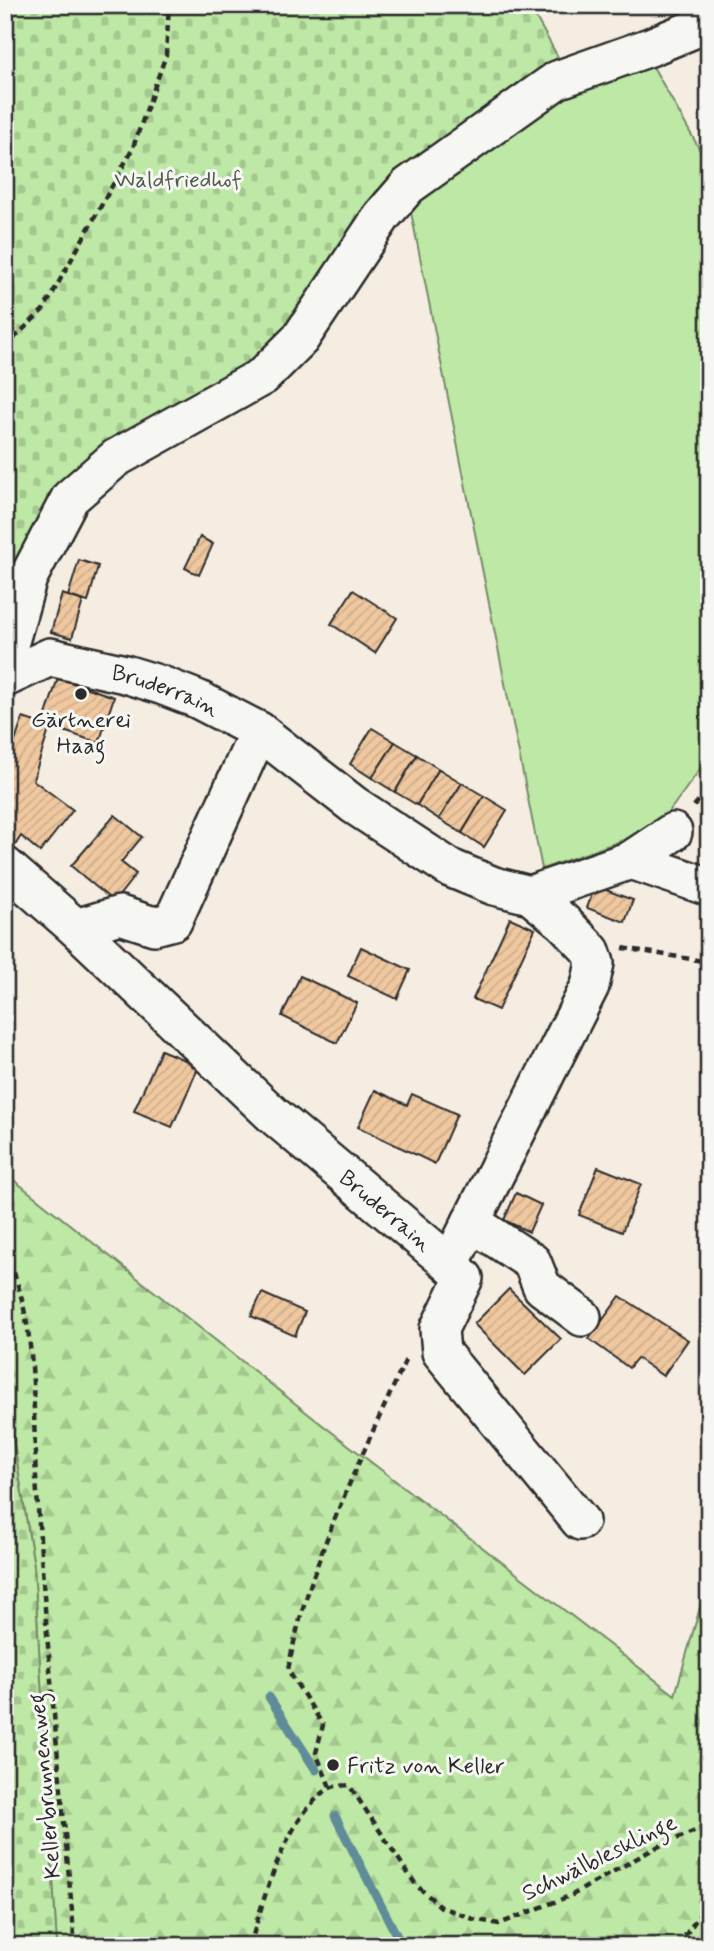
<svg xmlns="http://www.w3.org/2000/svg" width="714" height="1951" viewBox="0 0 714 1951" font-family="Mynerve,sans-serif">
<defs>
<pattern id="forest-firs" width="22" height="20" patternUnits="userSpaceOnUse" patternTransform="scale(1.75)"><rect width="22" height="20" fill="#bee8a5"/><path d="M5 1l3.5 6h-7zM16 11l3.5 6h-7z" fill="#a3c78e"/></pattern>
<pattern id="cemetery-stones" width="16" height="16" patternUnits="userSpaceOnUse" patternTransform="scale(1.75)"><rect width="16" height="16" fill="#bee8a5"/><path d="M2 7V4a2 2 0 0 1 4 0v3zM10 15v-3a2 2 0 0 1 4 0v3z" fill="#a3c78e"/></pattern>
<pattern id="building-hatch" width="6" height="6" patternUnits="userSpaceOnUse" patternTransform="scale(1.75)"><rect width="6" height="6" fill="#f0c8a0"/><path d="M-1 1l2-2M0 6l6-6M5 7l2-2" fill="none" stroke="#ceac8a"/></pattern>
</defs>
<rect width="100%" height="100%" fill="#f5ede2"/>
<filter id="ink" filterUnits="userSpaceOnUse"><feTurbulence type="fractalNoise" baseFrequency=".0143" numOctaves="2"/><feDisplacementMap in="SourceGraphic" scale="14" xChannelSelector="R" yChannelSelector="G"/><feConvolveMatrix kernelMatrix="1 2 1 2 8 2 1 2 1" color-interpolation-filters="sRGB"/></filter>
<g filter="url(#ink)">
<path fill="url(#forest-firs)" stroke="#748a68" stroke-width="2" d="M 5,1173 L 316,1420 L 675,1695 L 709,1576 L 709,1946 L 57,1946 L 34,1566 L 5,1390 Z"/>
<g fill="url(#cemetery-stones)" stroke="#748a68" stroke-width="2">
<path d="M 5,5 L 529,5 L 558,57 L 376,192 L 303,306 L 242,372 L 121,436 L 5,603 Z"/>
<path d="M 5,1390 L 34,1566 L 57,1946 L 5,1946 Z"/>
</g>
<path fill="#bee8a5" stroke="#748a68" stroke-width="2" d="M 651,63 L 709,166 L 709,757 L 657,828 L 542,869 L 409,202 L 563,97 Z"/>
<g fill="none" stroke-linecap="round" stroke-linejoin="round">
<g stroke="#5f8c98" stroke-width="9">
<path d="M 269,1697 L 316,1770"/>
<path d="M 335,1816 L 402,1946"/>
<path d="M 700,1946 L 709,1929"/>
</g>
</g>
<g fill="url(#building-hatch)" stroke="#2b2b2b" stroke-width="2">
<path d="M 200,537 L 213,544 L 199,575 L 185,568 Z"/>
<path d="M 79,560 L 98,566 L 88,602 L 68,596 Z"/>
<path d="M 353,590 L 397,618 L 375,653 L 331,624 Z"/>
<path d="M 62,594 L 83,601 L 72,638 L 51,632 Z"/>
<path d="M 58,678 L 114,697 L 99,743 L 43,724 Z"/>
<path d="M 23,718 L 50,727 L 33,780 L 73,810 L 40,852 L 21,836 L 12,850 L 5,836 L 5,770 Z"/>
<path d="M 372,728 L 395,742 L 372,778 L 350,764 Z"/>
<path d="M 395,742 L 417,755 L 395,792 L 372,778 Z"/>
<path d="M 417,755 L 439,769 L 417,805 L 395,792 Z"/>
<path d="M 439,769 L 462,783 L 439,819 L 417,805 Z"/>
<path d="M 462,783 L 484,796 L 462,833 L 439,819 Z"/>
<path d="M 484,796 L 507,810 L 484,847 L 462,833 Z"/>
<path d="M 115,815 L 142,837 L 121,862 L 136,874 L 114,902 L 71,866 Z"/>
<path d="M 595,886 L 633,900 L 625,922 L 587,908 Z"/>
<path d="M 510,918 L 535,929 L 498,1010 L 473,999 Z"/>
<path d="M 361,947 L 410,970 L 397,999 L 348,976 Z"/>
<path d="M 300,976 L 357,1003 L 337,1043 L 282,1016 Z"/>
<path d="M 161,1050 L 199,1066 L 172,1127 L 134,1111 Z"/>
<path d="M 375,1090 L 407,1105 L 412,1094 L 457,1114 L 435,1164 L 358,1127 Z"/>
<path d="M 598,1167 L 641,1184 L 622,1232 L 579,1215 Z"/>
<path d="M 516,1193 L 541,1205 L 529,1232 L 504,1220 Z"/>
<path d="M 509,1289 L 561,1339 L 525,1375 L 474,1324 Z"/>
<path d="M 262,1293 L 305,1312 L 295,1336 L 251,1316 Z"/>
<path d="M 620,1296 L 688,1340 L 663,1376 L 637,1358 L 629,1368 L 589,1339 Z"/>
</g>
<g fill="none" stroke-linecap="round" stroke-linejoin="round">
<defs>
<g id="minor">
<path d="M 5,659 L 28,578 L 70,498 L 116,458 L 263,376 L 300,339 L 382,216 L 408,186 L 557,80 L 650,47 L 689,31 L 709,21"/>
<path id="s1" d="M 5,678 L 50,657 L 125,674 L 161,685 L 197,699 L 259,731 L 354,805 L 450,868 L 494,886 L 530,895 L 563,922 L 591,951 L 595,963 L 590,986 L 450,1264 L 272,1114 L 76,928 L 5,866"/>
<path d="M 631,860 L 709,887"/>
<path d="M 530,895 L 631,860 L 673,832"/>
<path d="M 76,928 L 120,915 L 154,926 L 173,921 L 259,731"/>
<path d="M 471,1222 L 532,1262 L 542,1287 L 582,1317"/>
<path d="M 450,1264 L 464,1278 L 439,1329 L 441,1352 L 580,1521"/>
</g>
</defs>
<use href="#minor" stroke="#2b2b2b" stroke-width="42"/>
<g stroke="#2b2b2b" stroke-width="4.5" stroke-dasharray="7 5" stroke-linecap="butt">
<path d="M 5,347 L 44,309 L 132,150 L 166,55 L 169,5"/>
<path d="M 694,806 L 709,788"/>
<path d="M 623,948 L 709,962"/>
<path d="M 5,1250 C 35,1318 33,1381 35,1453 C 36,1487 39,1520 41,1554 C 50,1685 64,1815 75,1946"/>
<path d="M 330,1787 L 316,1753 L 323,1725 L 288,1670 C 309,1561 361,1458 407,1357"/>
<path d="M 250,1946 C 264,1897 285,1819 328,1789 C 334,1785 342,1786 349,1785 L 416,1885 L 441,1907 L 473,1919 L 499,1924 L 572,1895 L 655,1848 L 709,1825"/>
<path d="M 678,1946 L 709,1901"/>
</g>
<use href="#minor" stroke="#f6f6f2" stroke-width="37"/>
</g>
</g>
<g fill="#2b2b2b" stroke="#f6f6f2" stroke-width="2.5">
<circle cx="81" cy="694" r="7"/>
<circle cx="333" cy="1765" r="7"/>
</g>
<g text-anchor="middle" stroke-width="6" stroke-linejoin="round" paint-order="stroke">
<g font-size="23" fill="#505a4a" stroke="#f6f6f2">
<text x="178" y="187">Waldfriedhof</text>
</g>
<g font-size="23" fill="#2b2b2b" stroke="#f6f6f2">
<text dy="8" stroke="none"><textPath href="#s1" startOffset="170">Bruderrain</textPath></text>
<text transform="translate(386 1210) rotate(40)" y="8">Bruderrain</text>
<text transform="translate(44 1786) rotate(-95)" y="8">Kellerbrunnenweg</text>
<text transform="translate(599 1857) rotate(-26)" y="8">Schwälblesklinge</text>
</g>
<g font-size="23" fill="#2b2b2b" stroke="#f6f6f2">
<text x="81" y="727">Gärtnerei<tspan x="81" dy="26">Haag</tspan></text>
<text x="347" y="1773" text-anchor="start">Fritz von Keller</text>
</g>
</g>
<rect width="714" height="1951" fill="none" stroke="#f6f6f2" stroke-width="28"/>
<rect x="14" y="14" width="686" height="1923" fill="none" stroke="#2b2b2b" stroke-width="2.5" filter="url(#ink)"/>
</svg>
